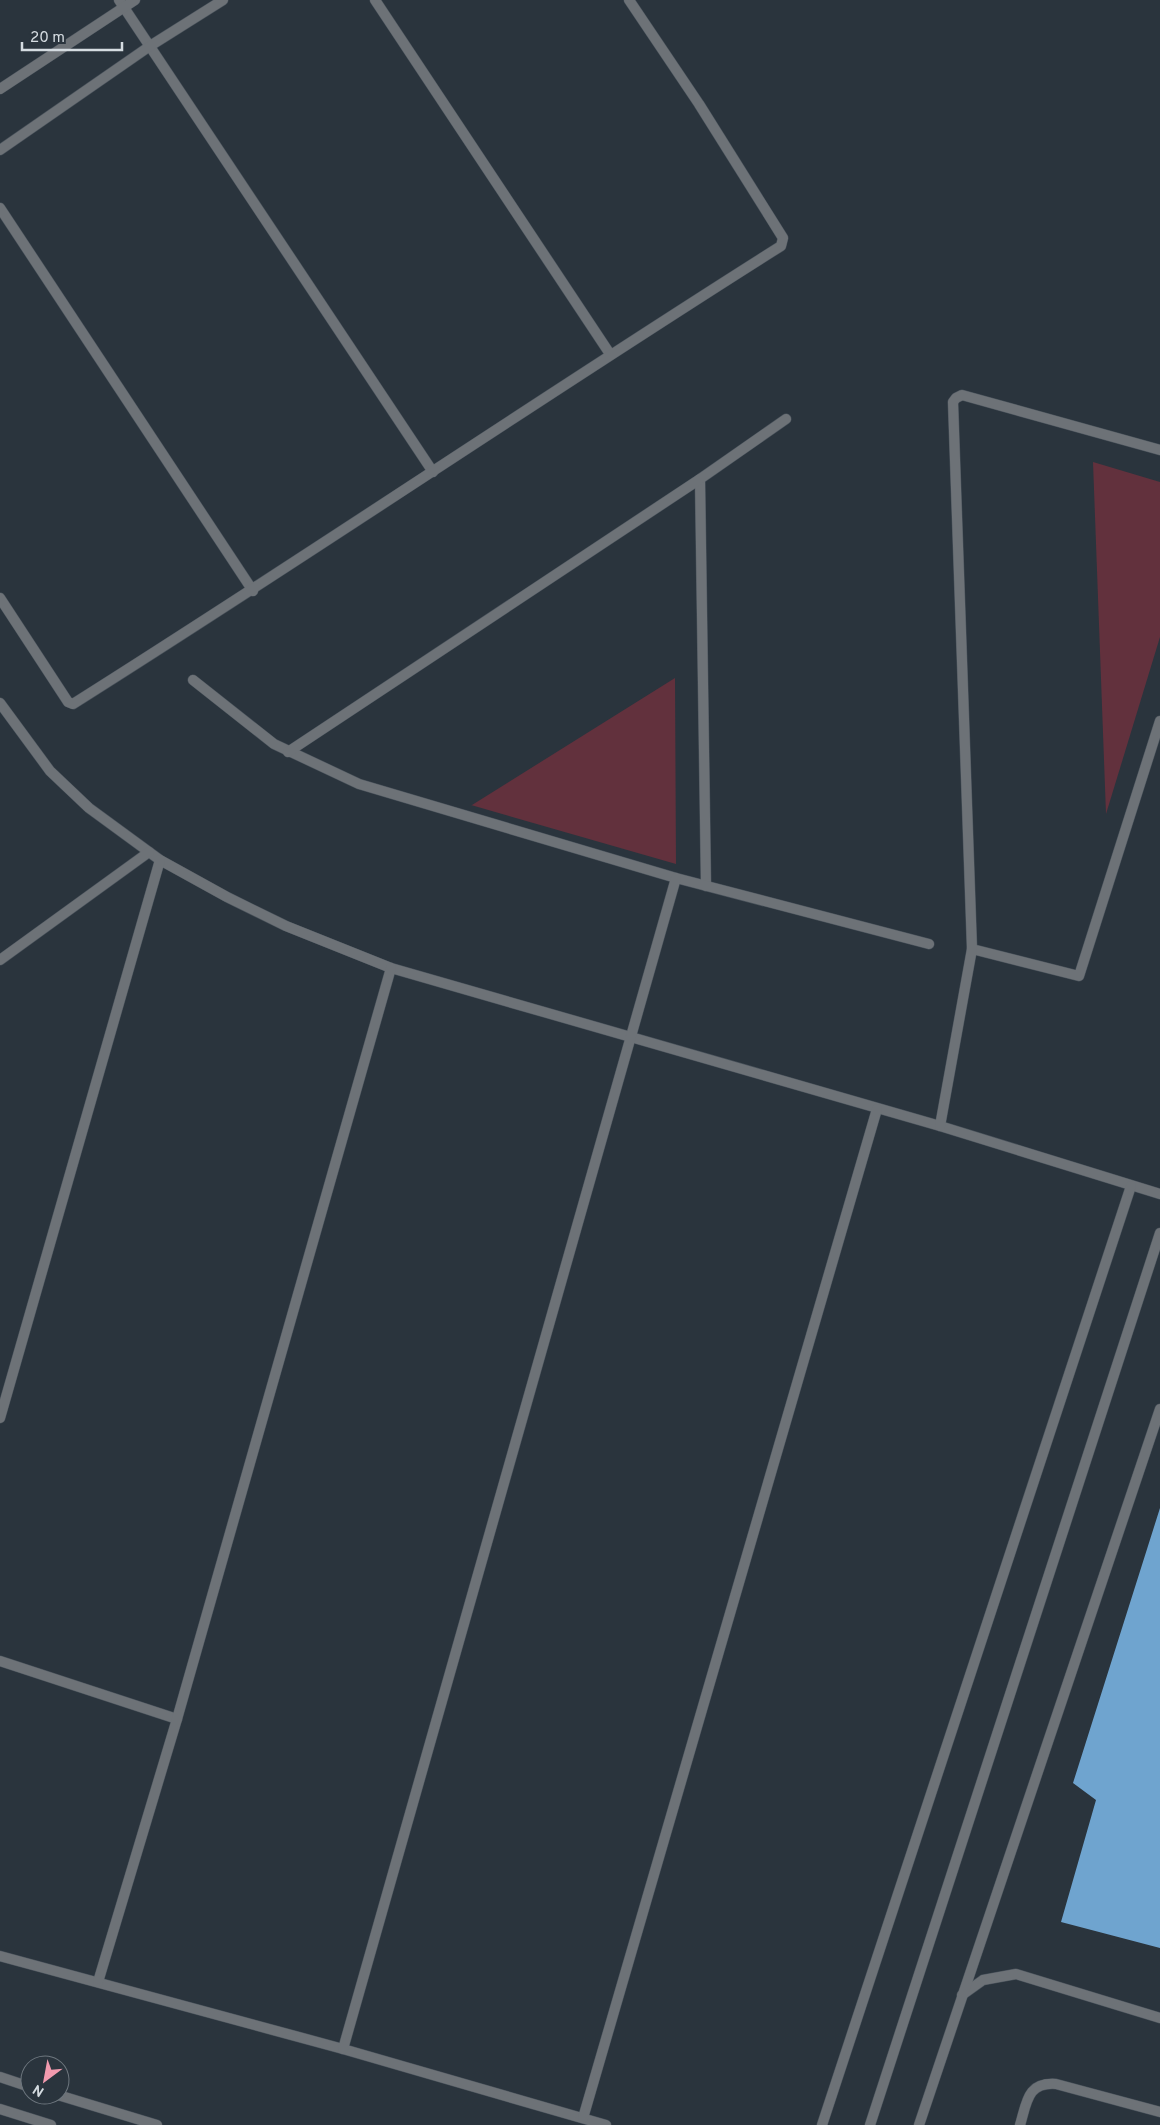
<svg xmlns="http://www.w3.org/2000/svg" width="1160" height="2125" viewBox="0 0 1160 2125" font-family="Overpass,sans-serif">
<rect width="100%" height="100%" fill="#2a343d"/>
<g fill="#62313d">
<path d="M 1093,462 L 1160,482 L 1160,637 L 1106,814 Z"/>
<path d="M 675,678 L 676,864 L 471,805 L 472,805 Z"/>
</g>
<path fill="#6fa4cf" d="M 1160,1508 L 1160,1948 L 1061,1922 L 1096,1800 L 1073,1783 Z"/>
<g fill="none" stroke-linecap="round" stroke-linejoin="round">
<defs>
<g id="service">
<path d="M 962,1995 L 983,1980 L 1016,1974 L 1160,2018"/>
<path d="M 1020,2125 C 1027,2102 1027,2082 1056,2084 L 1160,2112"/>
</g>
<g id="minor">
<path d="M 119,0 L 433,472"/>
<path d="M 375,0 L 610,354"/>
<path d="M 0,89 L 135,0"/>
<path d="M 0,150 L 150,46 L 223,0"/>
<path d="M 0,208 L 253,591"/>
<path d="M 700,479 L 706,886"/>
<path d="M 0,598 L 68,702 L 73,704 C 311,554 543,396 781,246 L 783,238 L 699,104 L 629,0"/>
<path d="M 193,680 L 274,744 L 359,784 L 676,878 L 929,944"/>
<path d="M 0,703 L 50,771 L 89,808 L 160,860 L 227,897 L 286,926 L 391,968 L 940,1126 L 1160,1194"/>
<path d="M 288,752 L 700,479 L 786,419"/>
<path d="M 972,949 L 1079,976 L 1160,721"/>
<path d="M 0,960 L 149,852"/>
<path d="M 940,1126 L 972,949 L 953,402 L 956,398 L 962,395 L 1160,450"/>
<path d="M 0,1418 L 160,860"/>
<path d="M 0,1661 L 177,1719"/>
<path d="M 0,1956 L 343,2049 L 606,2125"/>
<path d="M 98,1982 L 177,1719 L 391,968"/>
<path d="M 343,2049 L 676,878"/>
<path d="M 0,2077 L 30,2087"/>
<path d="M 58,2095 L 157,2125"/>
<path d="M 0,2109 L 51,2125"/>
<path d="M 583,2118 L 877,1109"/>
<path d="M 822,2125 L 1131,1186"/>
<path d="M 870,2125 L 1160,1233"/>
<path d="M 919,2125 L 1160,1409"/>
</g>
</defs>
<use href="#service" stroke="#49525b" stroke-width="11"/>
<use href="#minor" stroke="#49525b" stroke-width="11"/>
<use href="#service" stroke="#6d7277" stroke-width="10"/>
<use href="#minor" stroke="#6d7277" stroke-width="10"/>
</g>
<g transform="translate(45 2080) rotate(212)"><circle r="24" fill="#2a343d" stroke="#6e777f"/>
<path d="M0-4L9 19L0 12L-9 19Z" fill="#f29aae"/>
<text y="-8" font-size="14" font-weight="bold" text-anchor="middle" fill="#d5dce1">N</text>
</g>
<path d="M22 42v8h100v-8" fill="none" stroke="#d5dce1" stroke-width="2.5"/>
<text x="30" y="42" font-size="15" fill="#d5dce1" stroke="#2a343d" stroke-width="4" paint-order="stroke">20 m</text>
</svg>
